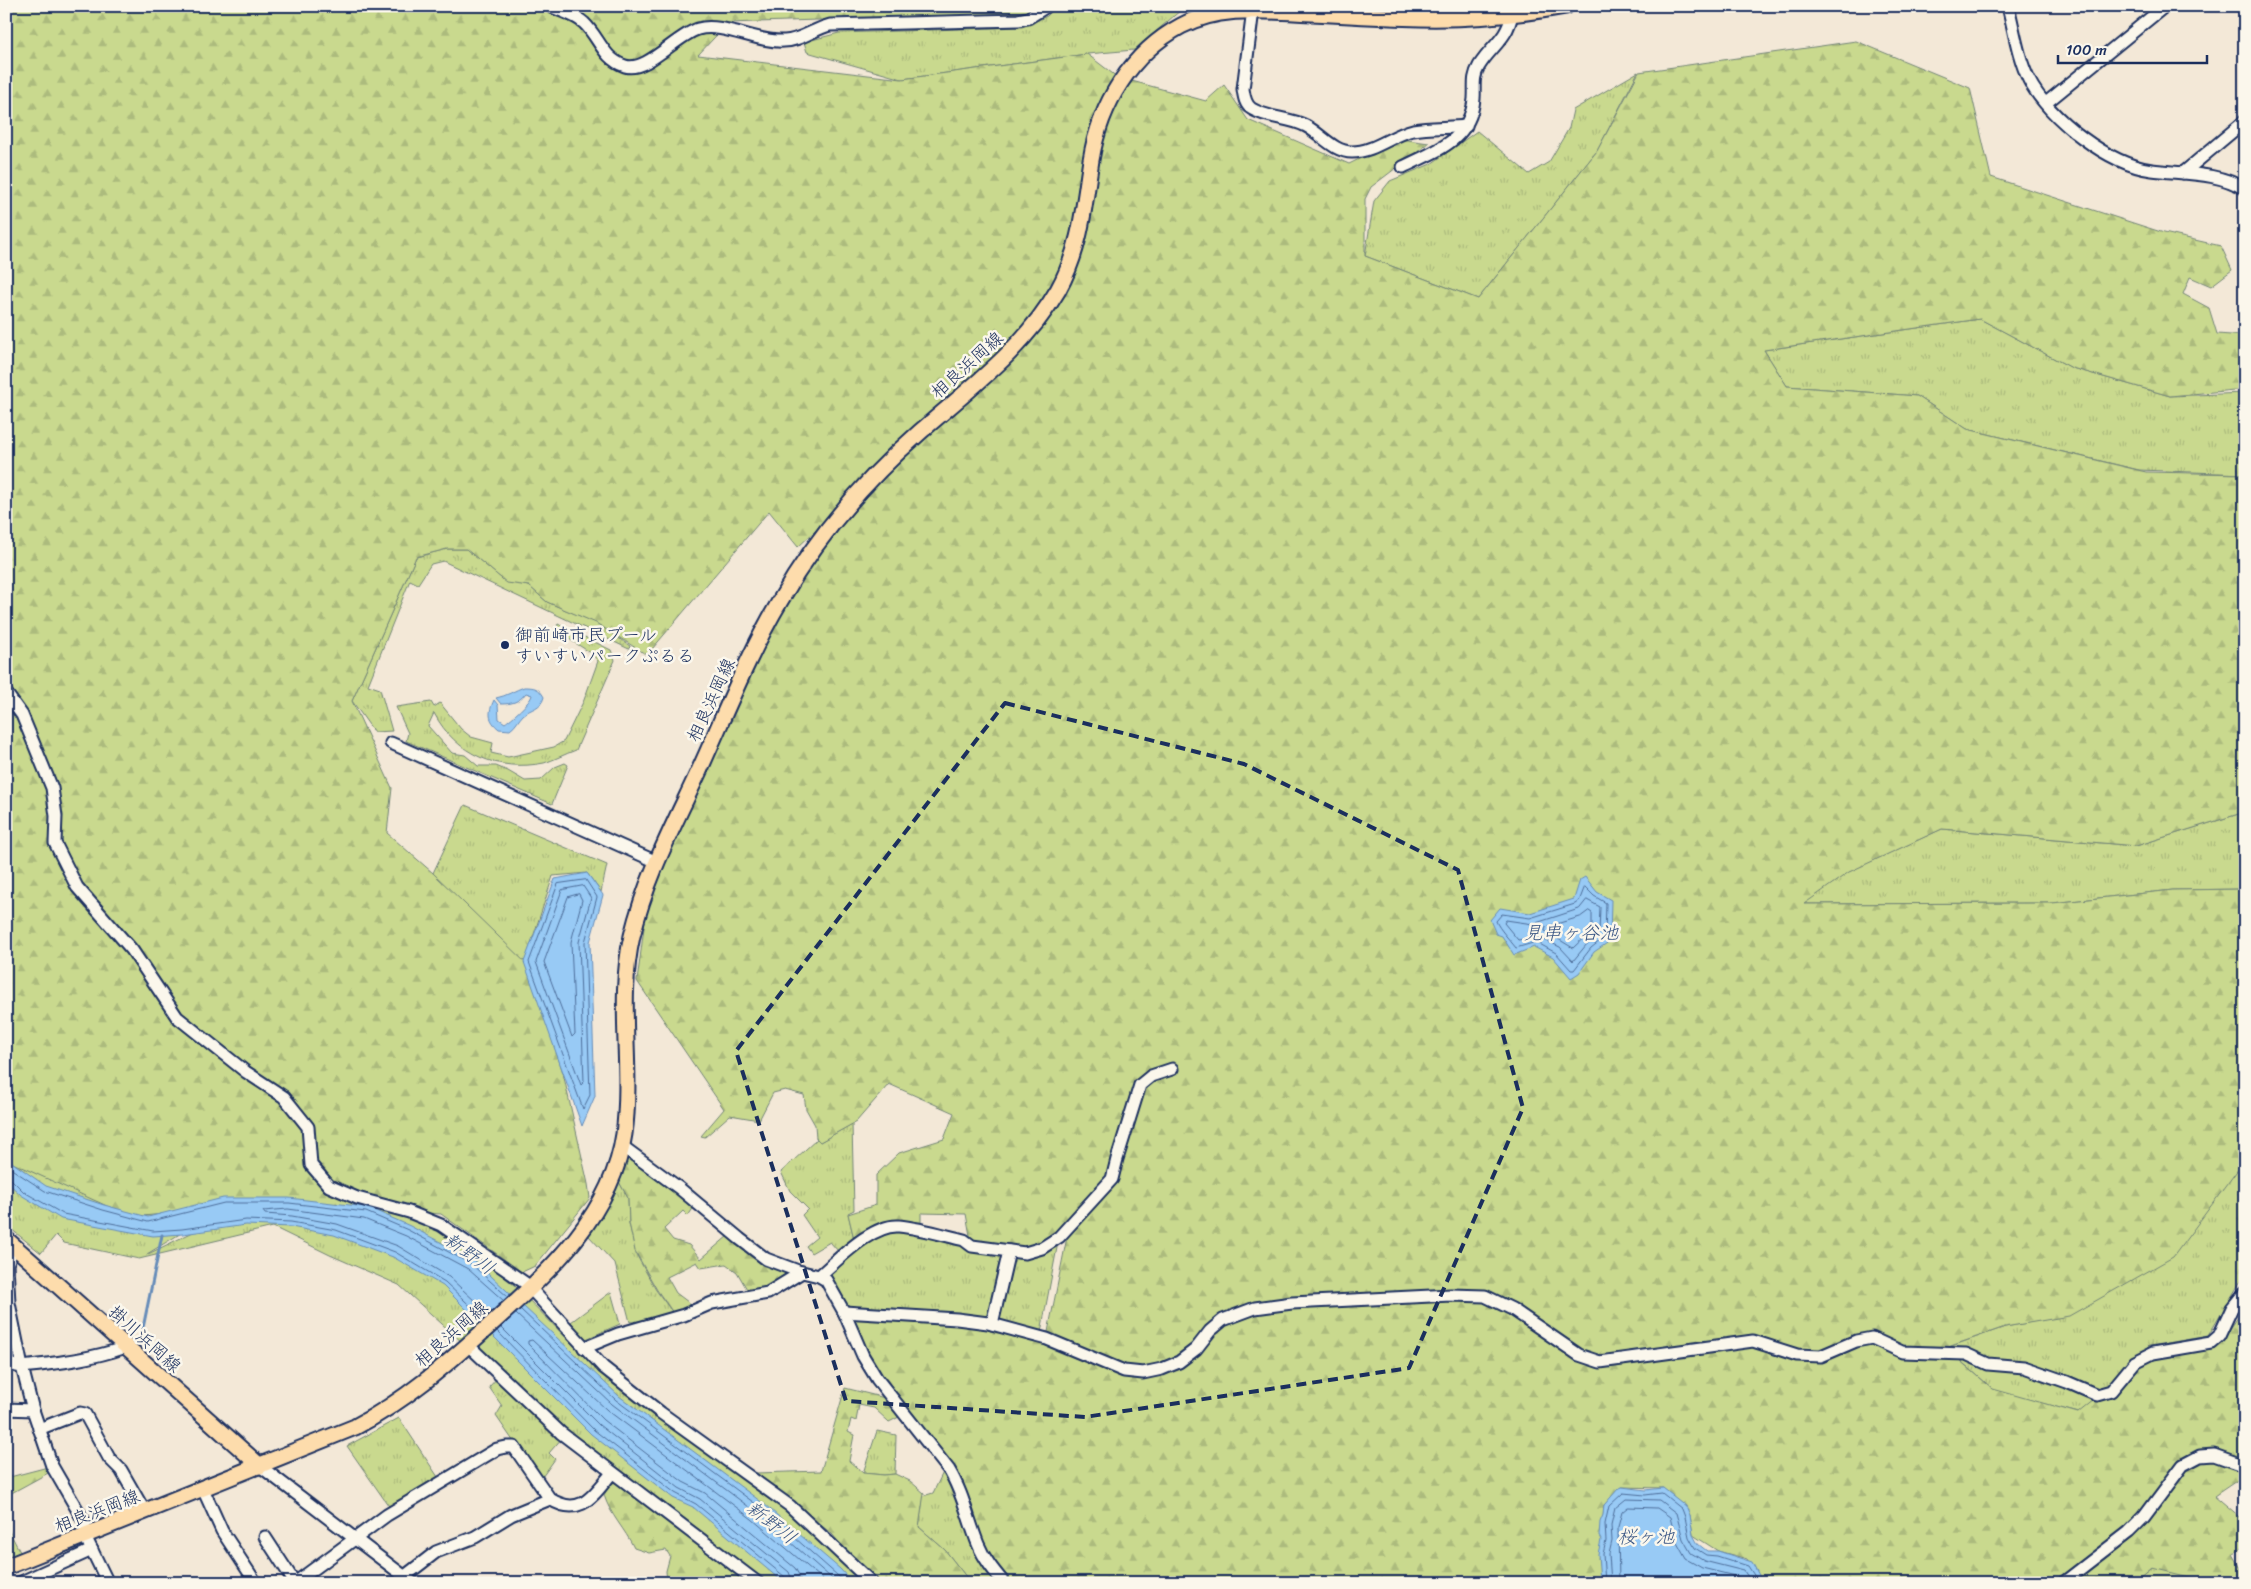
<svg xmlns="http://www.w3.org/2000/svg" width="2251" height="1589" viewBox="0 0 2251 1589" font-family="Sriracha,'Klee One',sans-serif">
<defs>
<pattern id="grass-tufts" width="24" height="20" patternUnits="userSpaceOnUse" patternTransform="scale(1.25)"><rect width="24" height="20" fill="#c9d98e"/><path d="M3 7l-1-3M5 7V3M7 7l1-3M15 17l-1-3M17 17v-4M19 17l1-3" fill="none" stroke="#acbb7d"/></pattern>
<pattern id="forest-firs" width="22" height="20" patternUnits="userSpaceOnUse" patternTransform="scale(1.25)"><rect width="22" height="20" fill="#c9d98e"/><path d="M5 1l3.5 6h-7zM16 11l3.5 6h-7z" fill="#acbb7d"/></pattern>
</defs>
<rect width="100%" height="100%" fill="#f3e8d7"/>
<filter id="ink" filterUnits="userSpaceOnUse"><feTurbulence type="fractalNoise" baseFrequency=".02" numOctaves="2"/><feDisplacementMap in="SourceGraphic" scale="10" xChannelSelector="R" yChannelSelector="G"/><feConvolveMatrix kernelMatrix="1 2 1 2 8 2 1 2 1" color-interpolation-filters="sRGB"/></filter>
<g filter="url(#ink)">
<g fill="url(#grass-tufts)" stroke="#728476" fill-rule="evenodd">
<path d="M 1057,6 L 1174,6 L 1181,10 L 1134,50 L 1087,54 L 902,79 L 807,52 L 804,42 L 839,33 L 1022,27 L 1047,16 Z"/>
<path d="M 1638,72 L 1597,151 L 1478,299 L 1365,256 L 1374,201 L 1390,181 L 1431,164 L 1477,131 L 1529,174 L 1549,162 L 1569,128 L 1573,110 Z"/>
<path d="M 1980,319 L 2072,368 L 2170,396 L 2245,393 L 2245,474 L 2139,470 L 1967,429 L 1917,396 L 1787,386 L 1764,350 Z"/>
<path d="M 447,549 L 466,549 L 506,582 L 529,586 L 547,602 L 595,622 L 630,646 L 629,649 L 443,561 L 431,564 L 418,584 L 410,580 L 368,685 L 380,689 L 392,731 L 374,732 L 352,701 L 416,557 Z"/>
<path d="M 558,624 L 611,650 L 615,660 L 576,750 C 565,754 554,760 544,763 C 498,772 456,755 434,713 L 428,726 L 452,753 L 465,755 L 478,766 L 496,766 L 508,771 L 525,781 L 541,780 L 555,767 L 565,763 L 568,765 L 552,804 L 406,741 L 408,733 L 396,707 L 431,702 L 434,707 L 440,703 L 461,729 L 471,737 L 493,743 L 491,753 L 508,757 L 554,747 L 564,741 L 584,700 L 598,661 L 591,653 L 555,630 Z"/>
<path d="M 465,805 L 607,865 L 601,892 L 587,873 L 553,876 L 523,968 L 433,873 Z"/>
<path d="M 2245,812 L 2245,889 L 2173,890 L 2052,903 L 1803,904 L 1841,875 L 1942,829 L 2136,846 Z"/>
<path d="M 852,1124 L 854,1210 L 848,1213 L 854,1239 L 839,1252 L 830,1242 L 811,1253 L 806,1246 L 817,1237 L 802,1215 L 808,1209 L 790,1191 L 781,1172 L 817,1139 L 820,1142 Z"/>
<path d="M 2245,1158 L 2245,1274 L 2208,1336 L 2149,1346 L 2083,1414 L 1995,1391 L 1946,1348 L 2005,1327 L 2059,1317 Z"/>
<path d="M 6,1160 L 339,1195 L 438,1224 L 514,1285 L 600,1372 L 660,1418 L 774,1495 L 872,1583 L 758,1583 L 708,1536 L 549,1421 L 399,1285 L 330,1255 L 273,1227 L 139,1259 L 64,1243 L 56,1235 L 41,1253 L 6,1225 ZM 232,1202 L 232,1213 L 146,1255 L 147,1254 Z"/>
<path d="M 618,1180 L 628,1198 L 629,1223 L 636,1254 L 656,1290 L 676,1317 L 630,1322 L 615,1264 L 588,1235 Z"/>
<path d="M 875,1232 L 907,1233 L 972,1245 L 1059,1237 L 1041,1332 L 851,1313 L 829,1273 Z"/>
<path d="M 611,1292 L 620,1324 L 586,1339 L 571,1322 Z"/>
<path d="M 499,1376 L 563,1437 L 549,1453 L 555,1459 L 540,1480 L 496,1416 L 502,1406 L 489,1387 Z"/>
<path d="M 399,1418 L 440,1480 L 393,1512 L 347,1446 Z"/>
<path d="M 877,1431 L 896,1435 L 895,1474 L 884,1475 L 863,1473 Z"/>
<path d="M 946,1466 L 1004,1583 L 971,1583 L 945,1550 L 919,1527 L 923,1496 L 933,1493 Z"/>
<path d="M 6,1525 L 20,1552 L 6,1558 Z"/>
<path d="M 2177,1559 L 2198,1579 L 2194,1583 L 2134,1583 L 2151,1569 Z"/>
</g>
<g fill="url(#forest-firs)" stroke="#728476">
<path d="M 6,6 L 1034,6 L 1027,13 L 728,23 L 698,55 L 902,79 L 1087,54 L 1117,77 L 1206,101 L 1224,85 L 1248,120 L 1349,164 L 1400,139 L 1429,143 L 1371,187 L 1365,199 L 1365,256 L 1478,299 L 1597,151 L 1639,72 L 1856,41 L 1970,88 L 1991,177 L 2164,233 L 2221,246 L 2232,270 L 2211,286 L 2190,277 L 2183,294 L 2209,308 L 2217,334 L 2245,336 L 2245,389 L 2170,396 L 2072,368 L 1980,319 L 1764,350 L 1787,386 L 1917,396 L 1967,429 L 2146,472 L 2245,474 L 2245,812 L 2136,846 L 1942,829 L 1849,872 L 1804,904 L 2052,903 L 2173,890 L 2245,889 L 2245,1160 L 2173,1257 L 2069,1316 L 2005,1327 L 1945,1348 L 1993,1389 L 2078,1413 L 2149,1355 L 2219,1345 L 2245,1307 L 2245,1475 L 2214,1496 L 2240,1518 L 2245,1516 L 2245,1545 L 2233,1554 L 2245,1575 L 2245,1583 L 2202,1583 L 2198,1579 L 2152,1568 L 2134,1583 L 1762,1583 L 1747,1559 L 1718,1551 L 1693,1535 L 1690,1515 L 1663,1488 L 1622,1487 L 1604,1505 L 1599,1583 L 1004,1583 L 989,1565 L 954,1477 L 883,1384 L 850,1325 L 853,1314 L 992,1325 L 1048,1332 L 1069,1227 L 1025,1253 L 972,1246 L 966,1214 L 921,1213 L 921,1229 L 899,1223 L 854,1239 L 848,1214 L 876,1205 L 876,1175 L 899,1153 L 944,1139 L 954,1113 L 889,1084 L 856,1122 L 820,1142 L 816,1138 L 815,1125 L 806,1109 L 804,1095 L 785,1090 L 773,1093 L 759,1120 L 730,1115 L 705,1137 L 701,1136 L 724,1109 L 637,981 L 647,905 L 733,703 L 799,569 L 876,474 L 798,547 L 769,511 L 647,655 L 596,623 L 547,602 L 529,586 L 507,583 L 466,549 L 447,549 L 416,557 L 352,701 L 392,788 L 387,833 L 433,873 L 530,967 L 563,1073 L 588,1184 L 590,1198 L 535,1266 L 522,1272 L 441,1214 L 288,1203 L 131,1217 L 6,1160 Z"/>
<path d="M 629,1156 L 634,1157 L 694,1207 L 688,1216 L 683,1211 L 664,1229 L 673,1240 L 689,1245 L 701,1259 L 728,1236 L 795,1274 L 765,1292 L 748,1291 L 737,1272 L 726,1264 L 701,1268 L 697,1262 L 667,1277 L 676,1293 L 692,1305 L 689,1311 L 676,1317 L 657,1290 L 635,1251 L 629,1223 L 628,1198 L 618,1180 Z"/>
<path d="M 845,1388 L 885,1398 L 899,1417 L 889,1422 L 874,1408 L 859,1405 L 856,1421 L 851,1419 L 848,1432 L 854,1435 L 849,1461 L 863,1473 L 884,1475 L 895,1474 L 910,1481 L 924,1493 L 919,1527 L 945,1550 L 971,1583 L 873,1583 L 832,1534 L 756,1473 L 821,1471 Z"/>
<path d="M 48,1467 L 50,1472 L 6,1496 L 6,1478 Z"/>
<path d="M 615,1476 L 748,1580 L 746,1583 L 667,1583 L 666,1571 L 670,1556 L 666,1550 L 649,1553 L 634,1548 C 625,1529 610,1515 604,1495 Z"/>
</g>
<g fill="#98caf5" stroke="#668cb9">
<path d="M 524,687 C 535,687 539,688 544,697 C 541,709 531,708 523,715 C 518,720 516,726 510,730 L 499,729 C 488,720 488,713 494,700 L 498,705 L 499,719 L 505,723 C 511,719 531,702 532,695 L 526,693 C 519,702 512,704 501,704 L 496,698 C 507,696 515,690 524,687 Z"/>
<path d="M 587,873 L 603,895 L 590,942 L 595,1096 L 582,1126 L 524,962 L 555,879 Z"/>
<path d="M 1585,877 L 1597,892 L 1611,900 L 1610,941 L 1594,952 L 1579,973 L 1571,978 L 1553,957 L 1534,947 L 1514,955 L 1502,936 L 1496,934 L 1490,920 L 1500,908 L 1530,913 L 1574,899 L 1580,880 Z"/>
<path d="M 6,1153 L 13,1163 L 46,1186 L 104,1205 L 148,1217 L 223,1198 L 289,1198 L 367,1207 L 410,1226 L 474,1260 L 619,1396 L 764,1504 L 840,1569 L 853,1583 L 784,1583 L 693,1507 L 673,1498 L 591,1434 L 443,1286 L 393,1257 L 334,1235 L 291,1227 L 246,1225 L 183,1234 L 153,1236 L 61,1219 L 21,1195 L 6,1181 Z"/>
<path d="M 1622,1487 L 1646,1490 L 1663,1488 L 1686,1506 L 1690,1515 L 1693,1535 L 1698,1544 L 1707,1551 L 1718,1551 L 1752,1562 L 1763,1583 L 1600,1583 L 1598,1554 L 1601,1540 L 1599,1536 L 1600,1522 L 1603,1515 L 1604,1505 L 1618,1489 Z"/>
</g>
<g fill="none" stroke-linecap="round" stroke-linejoin="round">
<g stroke="#4d6d9a" stroke-width="1">
<path d="M 586,880 L 597,897 L 585,942 L 590,1095 L 583,1109 L 529,962 L 558,884 Z"/>
<path d="M 583,886 L 591,898 L 579,942 L 584,1082 L 581,1085 L 536,962 L 562,890 Z"/>
<path d="M 1585,887 L 1594,896 L 1606,903 L 1605,937 L 1591,948 L 1574,970 L 1571,970 L 1556,953 L 1536,942 L 1516,948 C 1510,940 1499,929 1496,921 L 1502,914 L 1530,918 L 1575,904 L 1579,901 Z"/>
<path d="M 579,894 L 582,900 L 571,942 L 575,1034 L 572,1037 L 544,962 L 568,897 Z"/>
<path d="M 1587,900 L 1600,907 L 1599,934 L 1587,944 L 1573,961 L 1560,947 L 1538,937 L 1518,940 L 1504,923 L 1506,920 L 1533,924 L 1579,909 Z"/>
<path d="M 1589,911 L 1592,913 L 1592,930 L 1573,948 L 1545,931 L 1546,927 L 1580,917 Z"/>
<path d="M 6,1162 L 10,1168 L 45,1191 L 103,1210 L 148,1222 L 224,1203 L 289,1203 L 366,1212 L 408,1230 L 471,1264 L 508,1297"/>
<path d="M 6,1178 L 11,1179 L 24,1192 L 63,1214 L 153,1231 L 182,1229 L 246,1220 L 291,1222 L 336,1230 L 395,1252 L 445,1282 L 484,1319"/>
<path d="M 520,1309 L 616,1400 L 761,1508 L 846,1583"/>
<path d="M 489,1314 L 449,1277 L 398,1246 L 337,1224 L 292,1216 L 265,1214 L 263,1211 L 288,1209 L 364,1219 L 406,1236 L 468,1269 L 504,1301"/>
<path d="M 516,1314 L 612,1404 L 757,1513 L 837,1583"/>
<path d="M 501,1327 L 599,1425 L 679,1488 L 700,1499 L 789,1572 L 793,1583"/>
<path d="M 497,1331 L 594,1430 L 675,1493 L 696,1504 L 785,1577 L 787,1583"/>
<path d="M 801,1583 L 799,1575 L 795,1568 L 705,1493 L 683,1482 L 603,1420 L 528,1344 L 528,1341 L 532,1340 L 607,1410 L 752,1519 L 827,1583"/>
<path d="M 1605,1583 L 1603,1554 L 1606,1541 L 1605,1524 L 1609,1506 L 1623,1493 L 1645,1495 L 1662,1493 L 1682,1509 L 1685,1517 L 1689,1537 L 1695,1548 L 1706,1555 L 1717,1556 L 1748,1566 L 1759,1583"/>
<path d="M 1611,1583 L 1609,1554 L 1612,1541 L 1611,1525 L 1615,1508 L 1626,1499 L 1659,1500 L 1676,1513 L 1683,1539 L 1691,1553 L 1704,1561 L 1744,1571 L 1752,1583"/>
<path d="M 1619,1583 L 1618,1527 L 1622,1512 L 1628,1507 L 1657,1508 L 1670,1517 L 1676,1541 L 1686,1559 L 1702,1568 L 1739,1577 L 1743,1583"/>
</g>
<path stroke="#668cb9" stroke-width="3" d="M 143,1328 L 162,1235"/>
<defs>
<g id="minor">
<path d="M 550,6 C 560,11 576,15 584,23 C 599,37 603,59 625,66 C 646,73 677,35 698,29 C 723,22 757,43 784,41 C 800,41 814,29 830,25 L 1018,20 L 1028,18 L 1047,6"/>
<path d="M 1195,6 L 1211,16"/>
<path d="M 2008,6 C 2014,30 2018,58 2029,80 C 2048,118 2110,165 2152,170 C 2183,174 2218,172 2245,189"/>
<path d="M 1253,10 L 1243,89 C 1244,96 1245,105 1252,109 C 1269,119 1289,117 1306,126 C 1321,134 1334,152 1352,152 C 1374,152 1392,135 1413,130 C 1430,127 1449,128 1466,126"/>
<path d="M 2046,103 L 2165,6"/>
<path d="M 1403,167 C 1435,151 1470,141 1474,99 C 1475,86 1472,78 1479,66 C 1492,45 1507,40 1512,14"/>
<path d="M 2183,173 L 2245,121"/>
<path d="M 6,693 L 22,715 L 52,788 L 56,816 L 55,843 L 77,887 L 132,950 L 177,1017 L 246,1072 L 284,1097 L 308,1127 L 311,1165 L 329,1186 L 357,1198 L 409,1212 L 441,1225 L 531,1287"/>
<path d="M 391,743 L 657,862"/>
<path d="M 622,1146 L 679,1188 L 740,1239 L 766,1259 L 798,1271 L 819,1276 L 826,1280 L 844,1312 L 863,1356 L 877,1379 L 949,1470 C 963,1493 968,1519 978,1544 C 984,1559 994,1571 1004,1583"/>
<path d="M 14,1246 L 7,1264 L 9,1303 L 22,1367 C 58,1363 92,1359 126,1347"/>
<path d="M 819,1276 C 839,1259 872,1224 899,1226 C 920,1228 943,1235 964,1240 L 972,1246 L 1025,1253 L 1042,1248 L 1059,1237 L 1112,1179 L 1117,1159 L 1140,1085 L 1151,1076 L 1172,1069"/>
<path d="M 530,1288 L 603,1367 L 661,1413 L 790,1506 L 872,1583"/>
<path d="M 844,1312 L 957,1319 L 988,1323 L 1047,1339 L 1124,1371 L 1143,1373 L 1162,1369 L 1179,1362 L 1196,1349 L 1210,1331 L 1223,1320 L 1255,1308 L 1292,1303 L 1451,1295 L 1485,1296 L 1512,1309 L 1579,1355 L 1600,1362 L 1753,1341 L 1797,1355 L 1821,1356 L 1856,1341 L 1872,1338 L 1902,1352 L 1966,1354 L 1988,1364 L 2024,1367 L 2067,1382 L 2097,1395 L 2111,1391 L 2135,1362 L 2153,1353 L 2211,1343 L 2219,1336 L 2232,1308 L 2245,1292"/>
<path d="M 992,1324 L 1009,1251"/>
<path d="M 468,1345 L 561,1433 L 758,1583"/>
<path d="M 584,1348 L 618,1334 L 684,1315 L 712,1303 L 768,1293 L 802,1272"/>
<path d="M 6,1364 L 22,1367 L 33,1410 L 52,1466 L 85,1523 L 85,1536 L 108,1583"/>
<path d="M 6,1409 L 33,1410"/>
<path d="M 39,1429 L 80,1413 L 85,1414 L 109,1458 L 121,1470 L 145,1512"/>
<path d="M 260,1466 L 413,1583"/>
<path d="M 203,1489 L 222,1531 L 256,1583"/>
<path d="M 265,1537 L 295,1583"/>
<path d="M 405,1576 L 436,1552 L 475,1537 L 511,1515 L 550,1499"/>
<path d="M 19,1583 L 92,1550"/>
<path d="M 295,1583 L 387,1515 L 497,1449 L 506,1447 L 514,1447 L 550,1499 C 581,1518 593,1495 612,1473"/>
<path d="M 2063,1583 L 2129,1532 L 2144,1517 L 2183,1465 L 2200,1456 L 2214,1455 L 2245,1466"/>
</g>
<g id="major">
<path d="M 6,1239 L 260,1466"/>
<path d="M 6,1567 L 355,1427 C 405,1401 446,1365 488,1327 C 546,1274 612,1217 624,1134 C 633,1068 617,1001 632,936 C 646,877 674,825 699,771 C 725,714 748,655 780,601 C 817,536 864,481 920,432 C 970,388 1024,349 1058,290 C 1081,249 1084,205 1091,160 C 1100,104 1131,53 1181,26 C 1216,7 1257,10 1294,12 C 1336,14 1378,17 1420,18 C 1468,19 1518,15 1566,6"/>
</g>
</defs>
<use href="#minor" stroke="#1b2f5e" stroke-width="15"/>
<use href="#major" stroke="#1b2f5e" stroke-width="19"/>
<use href="#minor" stroke="#fbf7ec" stroke-width="11"/>
<use href="#major" stroke="#fddcac" stroke-width="15"/>
</g>
</g>
<path fill="none" stroke="#1b2f5e" stroke-width="4" stroke-dasharray="10 6" stroke-linejoin="round" d="M 1005,703 L 1244,764 L 1458,870 L 1523,1108 L 1409,1368 L 1085,1417 L 846,1401 L 736,1051 Z"/>
<circle fill="#1b2f5e" stroke="#fbf7ec" stroke-width="2" cx="505" cy="645" r="5"/>
<g text-anchor="middle" stroke-width="5" stroke-linejoin="round" paint-order="stroke">
<g font-size="18" fill="#1b2f5e" stroke="#fbf7ec">
<text transform="translate(967 365) rotate(-42)" y="6">相良浜岡線</text>
<text transform="translate(711 700) rotate(-65)" y="6">相良浜岡線</text>
<text transform="translate(451 1334) rotate(-41)" y="6">相良浜岡線</text>
<text transform="translate(145 1339) rotate(42)" y="6">掛川浜岡線</text>
<text transform="translate(97 1511) rotate(-21)" y="6">相良浜岡線</text>
</g>
<g font-size="18" fill="#1b2f5e" stroke="#fbf7ec" text-anchor="start">
<text x="515" y="641">御前崎市民プール<tspan x="515" dy="21">すいすいパークぷるる</tspan></text>
</g>
<g font-size="19" font-style="italic" fill="#3a5684" stroke="#fbf7ec">
<text x="1571" y="939">見串ヶ谷池</text>
<text transform="translate(470 1253) rotate(36)" y="7">新野川</text>
<text transform="translate(772 1522) rotate(38)" y="7">新野川</text>
<text x="1646" y="1543">桜ヶ池</text>
</g>
</g>
<rect width="2251" height="1589" fill="none" stroke="#fbf7ec" stroke-width="25"/>
<rect x="12" y="12" width="2226" height="1564" fill="none" stroke="#1b2f5e" stroke-width="2" filter="url(#ink)"/>
<path d="M2058 55v8h149v-8" fill="none" stroke="#1b2f5e" stroke-width="2.5"/>
<text x="2066" y="55" font-size="15" fill="#1b2f5e" stroke="#fbf7ec" stroke-width="4" paint-order="stroke">100 m</text>
</svg>
